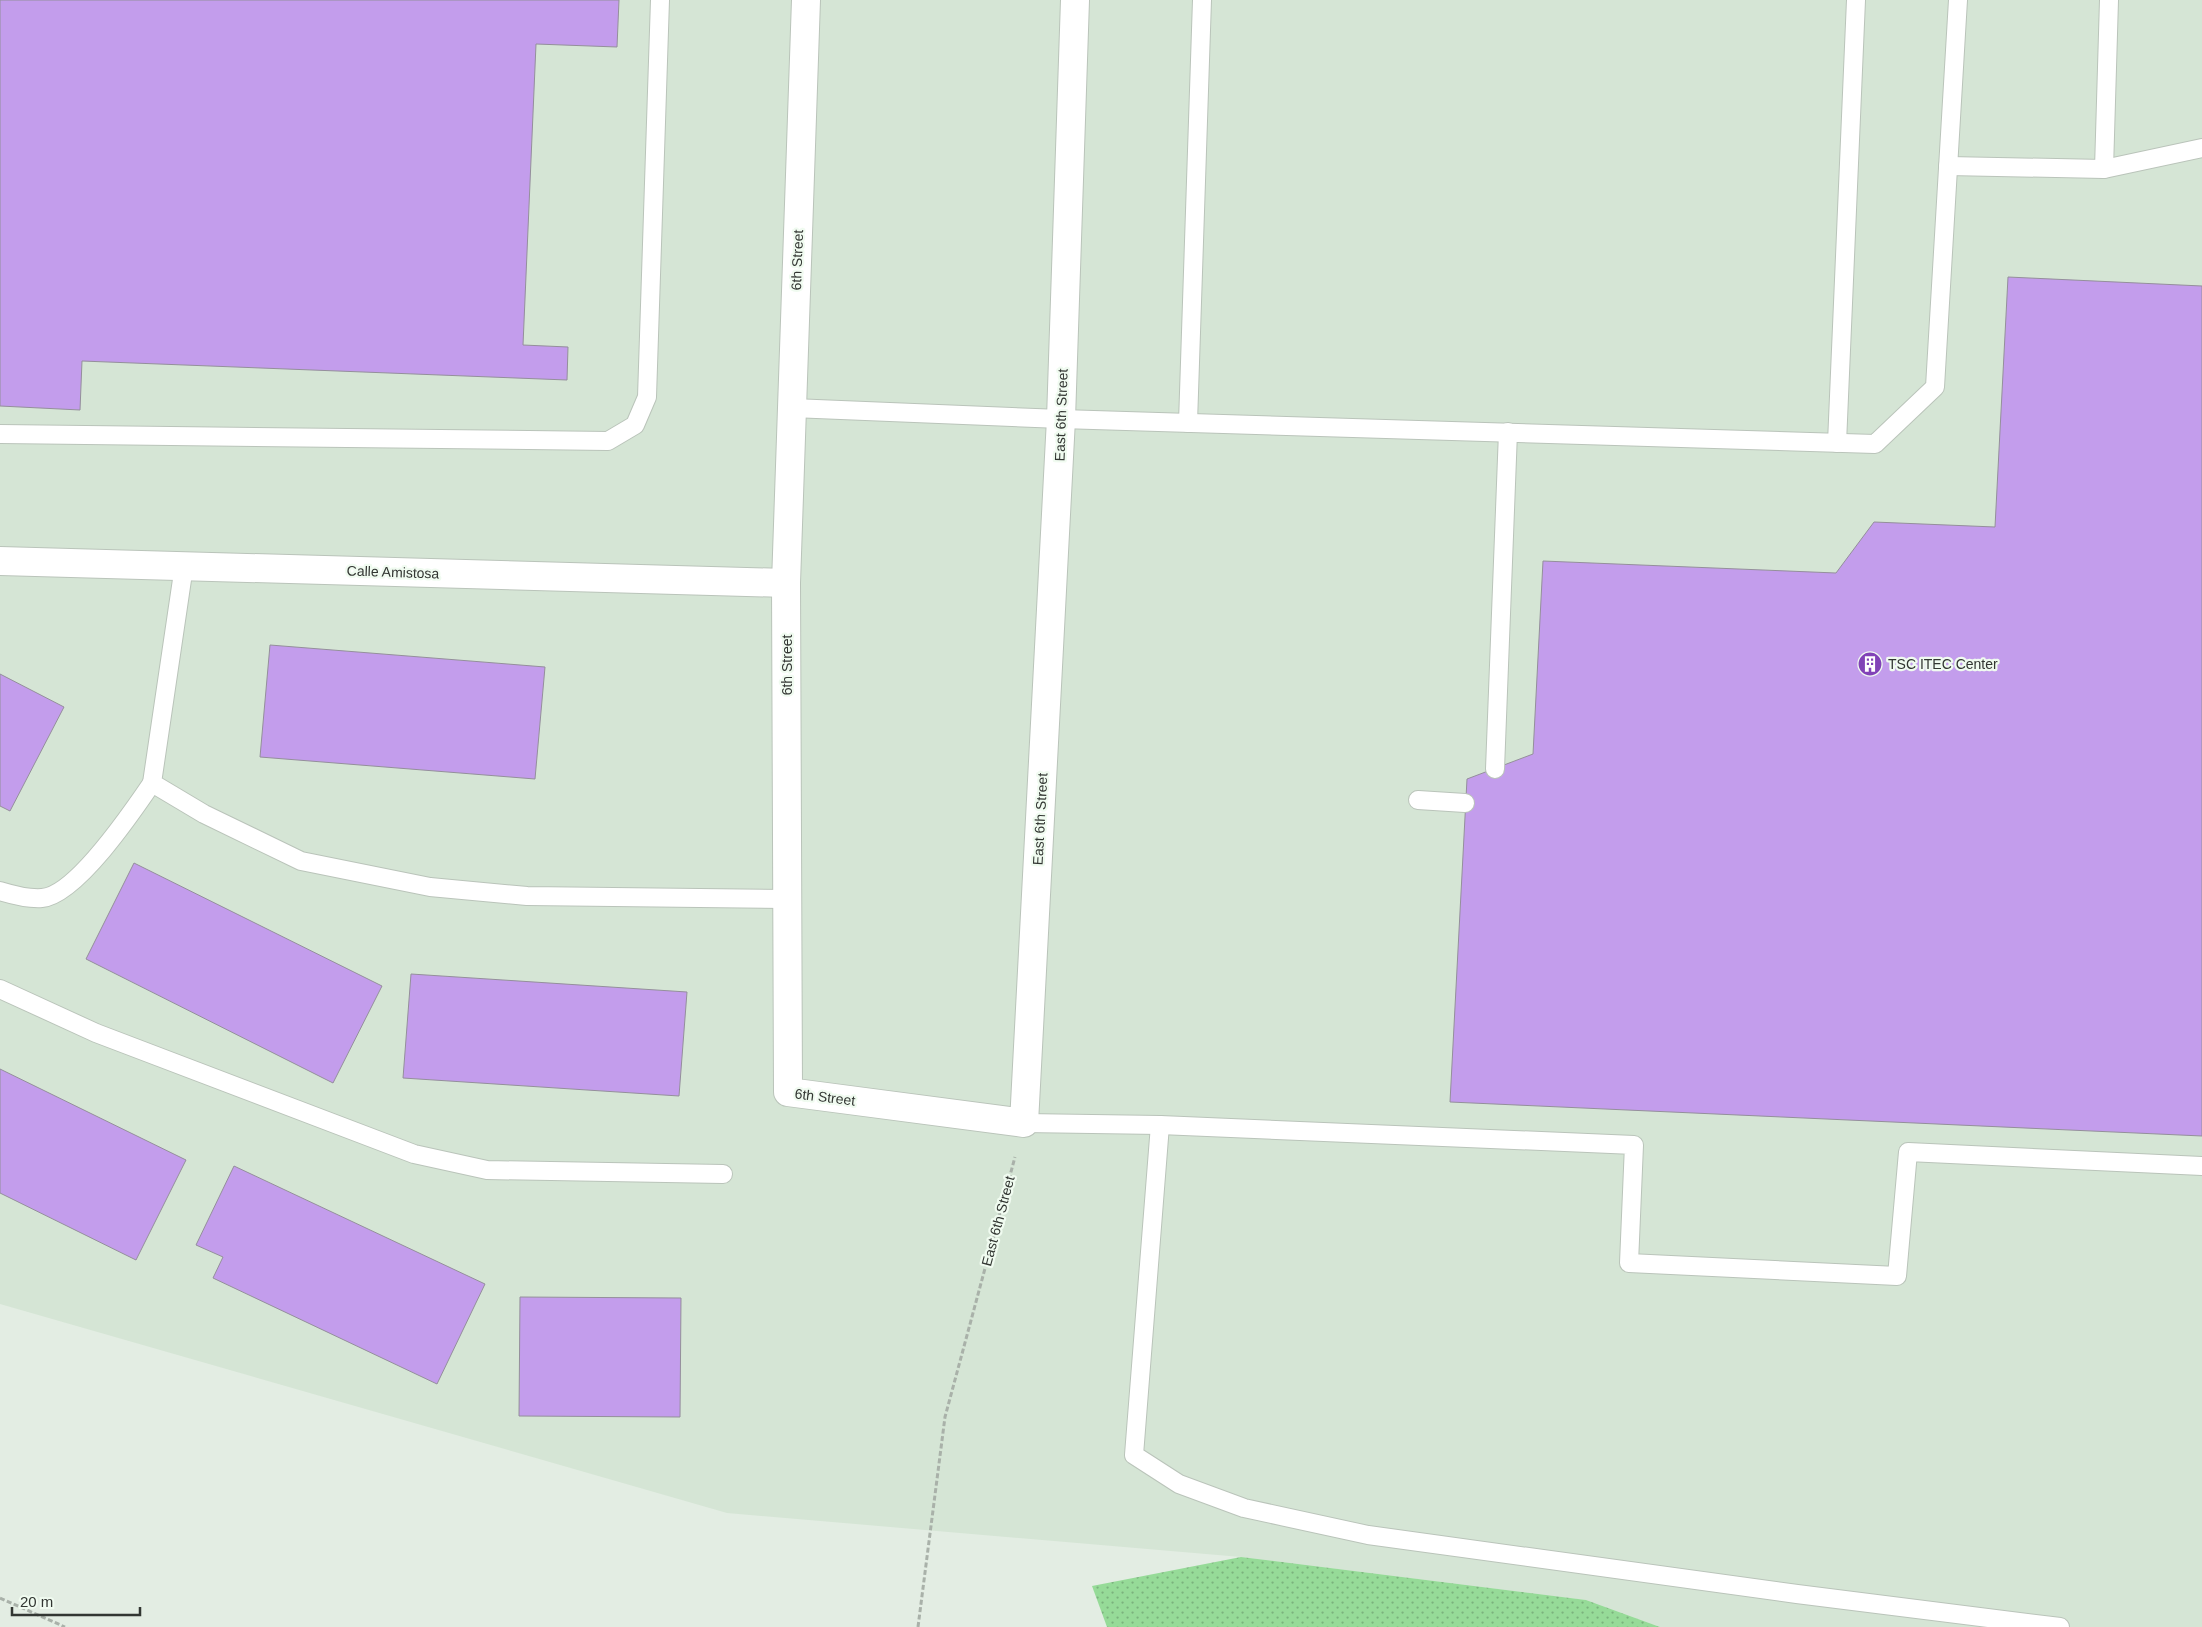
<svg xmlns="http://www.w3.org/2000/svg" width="2202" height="1627" viewBox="0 0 2202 1627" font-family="Arial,sans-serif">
<defs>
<pattern id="grass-dots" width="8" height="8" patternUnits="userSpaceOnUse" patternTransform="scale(1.25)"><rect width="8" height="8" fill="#96db98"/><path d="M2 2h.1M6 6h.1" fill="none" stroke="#7bb27d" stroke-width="1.8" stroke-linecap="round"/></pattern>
</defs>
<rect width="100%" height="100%" fill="#e3ede3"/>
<path fill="#d5e5d5" d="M 0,0 L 2202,0 L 2202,1627 L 1660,1627 L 1586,1600 L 1241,1557 L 727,1513 L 0,1304 Z"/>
<path fill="url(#grass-dots)" d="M 1241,1557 L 1586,1600 L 1660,1627 L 1107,1627 L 1092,1586 Z"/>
<g fill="#c39dec" stroke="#948f9b">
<path d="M 0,0 L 619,0 L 617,47 L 536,44 L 523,345 L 568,347 L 567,380 L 82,361 L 80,410 L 0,406 Z"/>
<path d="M 2008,277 L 2202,286 L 2202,1136 L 1450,1102 L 1467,779 L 1533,754 L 1543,561 L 1836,573 L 1874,522 L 1995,527 Z"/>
<path d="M 270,645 L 545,667 L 535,779 L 260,757 Z"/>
<path d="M 0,674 L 64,707 L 10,811 L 0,806 Z"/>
<path d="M 134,863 L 382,986 L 333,1083 L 86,959 Z"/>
<path d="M 411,974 L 687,992 L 679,1096 L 403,1078 Z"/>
<path d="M 0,1069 L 186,1160 L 136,1260 L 0,1193 Z"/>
<path d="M 234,1166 L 485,1284 L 437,1384 L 213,1278 L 223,1257 L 196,1245 Z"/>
<path d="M 520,1297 L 681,1298 L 680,1417 L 519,1416 Z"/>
</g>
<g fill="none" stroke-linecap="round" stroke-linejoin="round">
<defs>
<g id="lane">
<path d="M 1948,166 L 2104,169 L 2202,148"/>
<path d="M 2104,169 L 2109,0"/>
<path d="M 792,408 L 1061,419 L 1875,444 L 1935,387 L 1958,0"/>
<path d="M 1188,423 L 1202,0"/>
<path d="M 0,434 L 608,441 L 635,425 L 647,397 L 660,0"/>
<path d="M 1837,443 L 1856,0"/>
<path d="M 184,566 L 152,783 L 204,814 L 301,861 L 430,887 L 527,896 L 787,899"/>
<path d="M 1495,769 L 1508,432"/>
<path d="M 1418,800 L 1465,803"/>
<path d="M 0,891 C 13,895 29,899 42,898 C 76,895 133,811 152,783"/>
<path d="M 0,989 L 96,1033 L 414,1154 L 487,1170 L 723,1174"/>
<path d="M 1024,1123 L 1160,1125 L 1634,1145 L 1629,1263 L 1897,1276 L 1908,1152 L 2202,1166"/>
<path d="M 1160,1125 L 1134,1455 L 1179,1484 L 1244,1508 L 1368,1535 L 1797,1594 L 2060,1627"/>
</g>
<g id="street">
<path d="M 806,0 L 786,583 L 788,1092 L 1024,1123 L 1061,419 L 1075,0"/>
<path d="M 0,561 L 786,583"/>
</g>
</defs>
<use href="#lane" stroke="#bac4ba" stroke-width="20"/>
<use href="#street" stroke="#bac4ba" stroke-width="30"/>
<g stroke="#a9b1a9" stroke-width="3" stroke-dasharray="5 2.5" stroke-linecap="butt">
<path d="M 0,1598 L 65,1627"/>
<path d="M 918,1627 L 945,1417 L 1015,1157"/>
</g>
<use href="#lane" stroke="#fff" stroke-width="18"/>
<use href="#street" stroke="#fff" stroke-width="28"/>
</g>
<defs>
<symbol id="building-disc" viewBox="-11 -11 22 22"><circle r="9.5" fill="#8142b7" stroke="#f0fbf0"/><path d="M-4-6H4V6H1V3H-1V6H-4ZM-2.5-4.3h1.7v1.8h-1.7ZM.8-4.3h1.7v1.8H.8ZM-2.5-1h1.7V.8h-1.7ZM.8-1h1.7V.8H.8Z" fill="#fff"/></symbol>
</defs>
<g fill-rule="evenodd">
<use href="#building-disc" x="1856" y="650" width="28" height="28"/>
</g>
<g text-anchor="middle" stroke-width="4.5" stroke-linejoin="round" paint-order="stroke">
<g font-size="14" fill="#323632" stroke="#f0fbf0">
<text transform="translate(797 260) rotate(-88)" y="5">6th Street</text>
<text transform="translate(1061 415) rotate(-88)" y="5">East 6th Street</text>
<text transform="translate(393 572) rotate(2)" y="5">Calle Amistosa</text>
<text transform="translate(787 665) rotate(-90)" y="5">6th Street</text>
<text transform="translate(1040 819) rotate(-87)" y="5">East 6th Street</text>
<text transform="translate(825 1097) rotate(7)" y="5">6th Street</text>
<text transform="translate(998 1221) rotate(-75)" y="5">East 6th Street</text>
</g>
<g font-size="14" fill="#323632" stroke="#f0fbf0" text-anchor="start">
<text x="1888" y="669">TSC ITEC Center</text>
</g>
</g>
<path d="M12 1607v8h128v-8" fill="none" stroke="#323632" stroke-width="2.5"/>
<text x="20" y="1607" font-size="15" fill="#323632" stroke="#f0fbf0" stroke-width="4" paint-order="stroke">20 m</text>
</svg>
